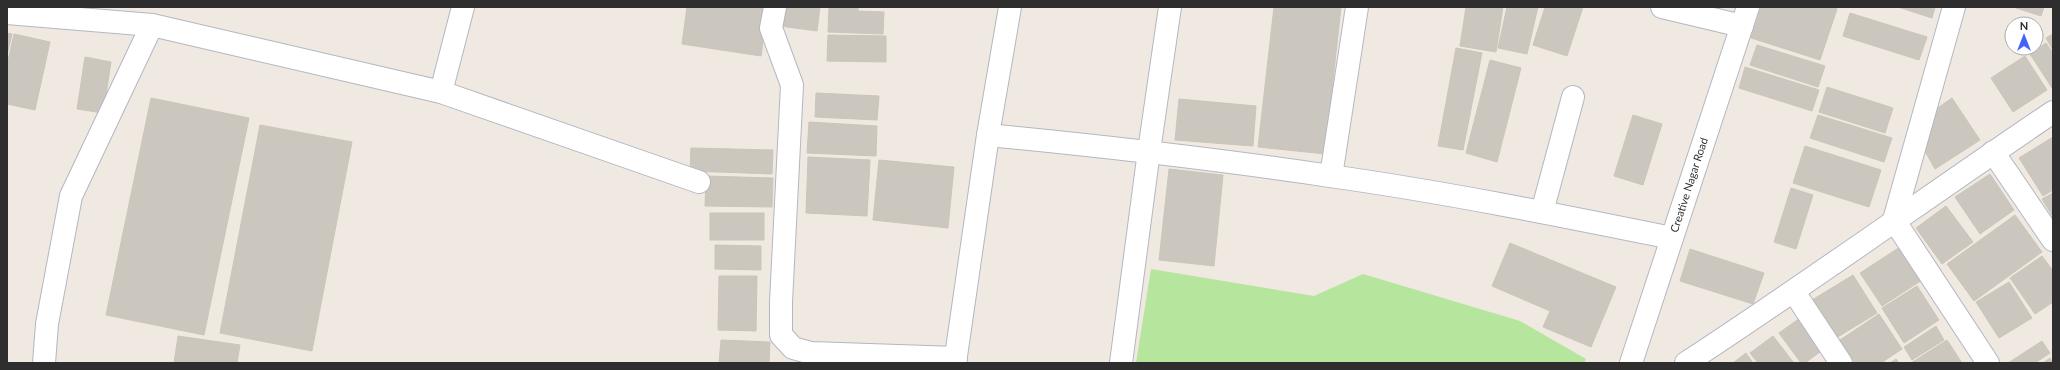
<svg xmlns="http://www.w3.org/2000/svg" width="2060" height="370" viewBox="0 0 2060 370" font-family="Lato,sans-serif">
<rect width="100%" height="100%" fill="#efe9e1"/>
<path fill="#b6e59e" d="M 1151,269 L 1314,296 L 1363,274 L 1520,321 L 1586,359 L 1584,363 L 1136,363 Z"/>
<g fill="#cbc7bf" stroke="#cbc5ba">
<path d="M 687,7 L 768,7 L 761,56 L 682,44 Z"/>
<path d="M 783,7 L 820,7 L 817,31 L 780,26 Z"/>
<path d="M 829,7 L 858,7 L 858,11 L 884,12 L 883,34 L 828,32 Z"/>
<path d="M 1274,7 L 1341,7 L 1325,154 L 1258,147 Z"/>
<path d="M 1466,7 L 1503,7 L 1496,52 L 1460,46 Z"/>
<path d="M 1507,7 L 1538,7 L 1527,54 L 1498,48 Z"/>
<path d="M 1545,7 L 1583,7 L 1567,56 L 1533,45 Z"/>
<path d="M 1761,7 L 1831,7 L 1837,9 L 1820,60 L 1751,38 Z"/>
<path d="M 1898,7 L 1935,7 L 1932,18 Z"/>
<path d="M 2013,7 L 2044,7 L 2041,16 Z"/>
<path d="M 1850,13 L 1927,37 L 1919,60 L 1843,36 Z"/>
<path d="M 7,33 L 12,34 L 7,55 Z"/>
<path d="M 14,34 L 50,42 L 35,110 L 7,104 L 7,65 Z"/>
<path d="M 2053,34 L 2053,50 L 2046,38 Z"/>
<path d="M 828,35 L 886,36 L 886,62 L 827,61 Z"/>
<path d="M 2046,43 L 2053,53 L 2052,88 L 2030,54 Z"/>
<path d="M 1757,45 L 1825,66 L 1818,87 L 1750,65 Z"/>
<path d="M 1456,48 L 1482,53 L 1463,150 L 1438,146 Z"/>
<path d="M 2025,56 L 2047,90 L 2013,112 L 1991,78 Z"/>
<path d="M 85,57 L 111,62 L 103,113 L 77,109 Z"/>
<path d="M 1490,60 L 1521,68 L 1497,162 L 1466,153 Z"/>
<path d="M 1745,67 L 1819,90 L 1812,111 L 1739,88 Z"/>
<path d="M 1827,87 L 1893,108 L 1885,133 L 1819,112 Z"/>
<path d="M 816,93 L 879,96 L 877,120 L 815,117 Z"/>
<path d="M 151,98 L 249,118 L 204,335 L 106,315 Z"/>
<path d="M 1952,98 L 1980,140 L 1935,169 L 1922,146 L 1929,114 Z"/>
<path d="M 1179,99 L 1256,106 L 1253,146 L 1175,140 Z"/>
<path d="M 1633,115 L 1662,124 L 1643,185 L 1614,176 Z"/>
<path d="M 1818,115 L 1892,138 L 1884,162 L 1810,138 Z"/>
<path d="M 809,122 L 877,126 L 876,156 L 807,153 Z"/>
<path d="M 260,125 L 352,142 L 312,351 L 220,333 Z"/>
<path d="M 2053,137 L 2053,190 L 2043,196 L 2019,158 Z"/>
<path d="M 1805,146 L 1881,170 L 1869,207 L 1793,183 Z"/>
<path d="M 691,148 L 773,150 L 772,174 L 690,171 Z"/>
<path d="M 808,157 L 870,160 L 867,216 L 806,213 Z"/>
<path d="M 879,160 L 954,167 L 948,228 L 873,220 Z"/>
<path d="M 1169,169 L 1223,175 L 1214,266 L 1159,260 Z"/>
<path d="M 1990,174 L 2014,210 L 1980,234 L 1955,197 Z"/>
<path d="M 706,176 L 773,178 L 772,207 L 705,206 Z"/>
<path d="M 1791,188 L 1813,195 L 1796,249 L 1774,242 Z"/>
<path d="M 2053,193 L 2053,217 L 2042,199 Z"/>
<path d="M 1946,206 L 1973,242 L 1942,264 L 1916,228 Z"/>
<rect x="710" y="213" width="54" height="27"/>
<path d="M 2015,215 L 2042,252 L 1974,301 L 1947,264 Z"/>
<path d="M 1510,243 L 1616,287 L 1591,347 L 1543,327 L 1550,311 L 1492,286 Z"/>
<path d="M 715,245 L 761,246 L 761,270 L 715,269 Z"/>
<path d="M 1900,247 L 1922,280 L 1882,306 L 1860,273 Z"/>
<path d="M 1690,249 L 1764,273 L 1753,304 L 1680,281 Z"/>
<path d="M 2042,256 L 2053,271 L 2053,302 L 2035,314 L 2010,278 Z"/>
<path d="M 1853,275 L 1877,313 L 1836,338 L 1812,300 Z"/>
<path d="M 719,276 L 757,276 L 756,331 L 718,330 Z"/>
<path d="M 2009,282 L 2032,318 L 1999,338 L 1976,302 Z"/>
<path d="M 1917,286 L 1939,320 L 1904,343 L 1882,308 Z"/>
<path d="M 1879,314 L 1902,349 L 1881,363 L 1855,363 L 1840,340 Z"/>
<path d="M 1800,318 L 1824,349 L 1805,363 L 1801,363 L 1779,333 Z"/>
<path d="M 1936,326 L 1944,340 L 1912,360 L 1904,347 Z"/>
<path d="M 178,336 L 240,345 L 237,363 L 174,363 Z"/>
<path d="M 1773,336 L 1794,363 L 1758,363 L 1750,353 Z"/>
<path d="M 721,340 L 770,342 L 769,363 L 719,363 Z"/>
<path d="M 1947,340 L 1962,363 L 1911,363 Z"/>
<path d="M 2042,341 L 2050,353 L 2035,363 L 2008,363 Z"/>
<path d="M 1746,353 L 1753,363 L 1733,363 Z"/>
<path d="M 2050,358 L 2053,363 L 2043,363 Z"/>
<path d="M 1896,359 L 1899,363 L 1890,363 Z"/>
</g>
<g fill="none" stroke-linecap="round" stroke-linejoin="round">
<defs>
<g id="minor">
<path d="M 775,7 L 771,28 L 792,85 L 781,302 L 781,335 L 793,348 L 811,353 L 956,358"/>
<path d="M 1662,7 L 1742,26"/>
<path d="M 1954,7 L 1894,220 L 1988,363"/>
<path d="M 7,13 L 152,25 L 441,92 L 699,182"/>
<path d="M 441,92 L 463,7"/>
<path d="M 988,135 C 1102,146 1216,159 1330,176 C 1444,192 1558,215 1672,238"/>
<path d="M 1993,152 L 2053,240"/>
<path d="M 1331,176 L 1357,7"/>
<path d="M 1542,212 L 1573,97"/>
<path d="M 1794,292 L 1841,363"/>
<path d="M 44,363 L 47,324 L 71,196 L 152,25"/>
<path d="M 955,363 L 988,135 L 1010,7"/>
<path d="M 1121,363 L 1149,151 L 1170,7"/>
<path d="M 1631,363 L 1748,7"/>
<path d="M 1686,363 C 1810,282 1930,195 2053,112"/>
</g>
</defs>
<use href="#minor" stroke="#b4b7c1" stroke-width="24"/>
<use href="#minor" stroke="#fff" stroke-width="22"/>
</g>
<g text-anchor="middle" stroke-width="3.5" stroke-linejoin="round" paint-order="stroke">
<g font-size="11" fill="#2e2e2e" stroke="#fff">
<text transform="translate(1689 185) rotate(-72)" y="4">Creative Nagar Road</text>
</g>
</g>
<rect width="2060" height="370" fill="none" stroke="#2e2e2e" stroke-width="16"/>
<g transform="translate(2024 36)"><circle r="19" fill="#ffffff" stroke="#ababab"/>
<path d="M0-3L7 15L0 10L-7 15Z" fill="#4264fb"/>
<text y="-6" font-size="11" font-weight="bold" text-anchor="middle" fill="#2e2e2e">N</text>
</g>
</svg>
